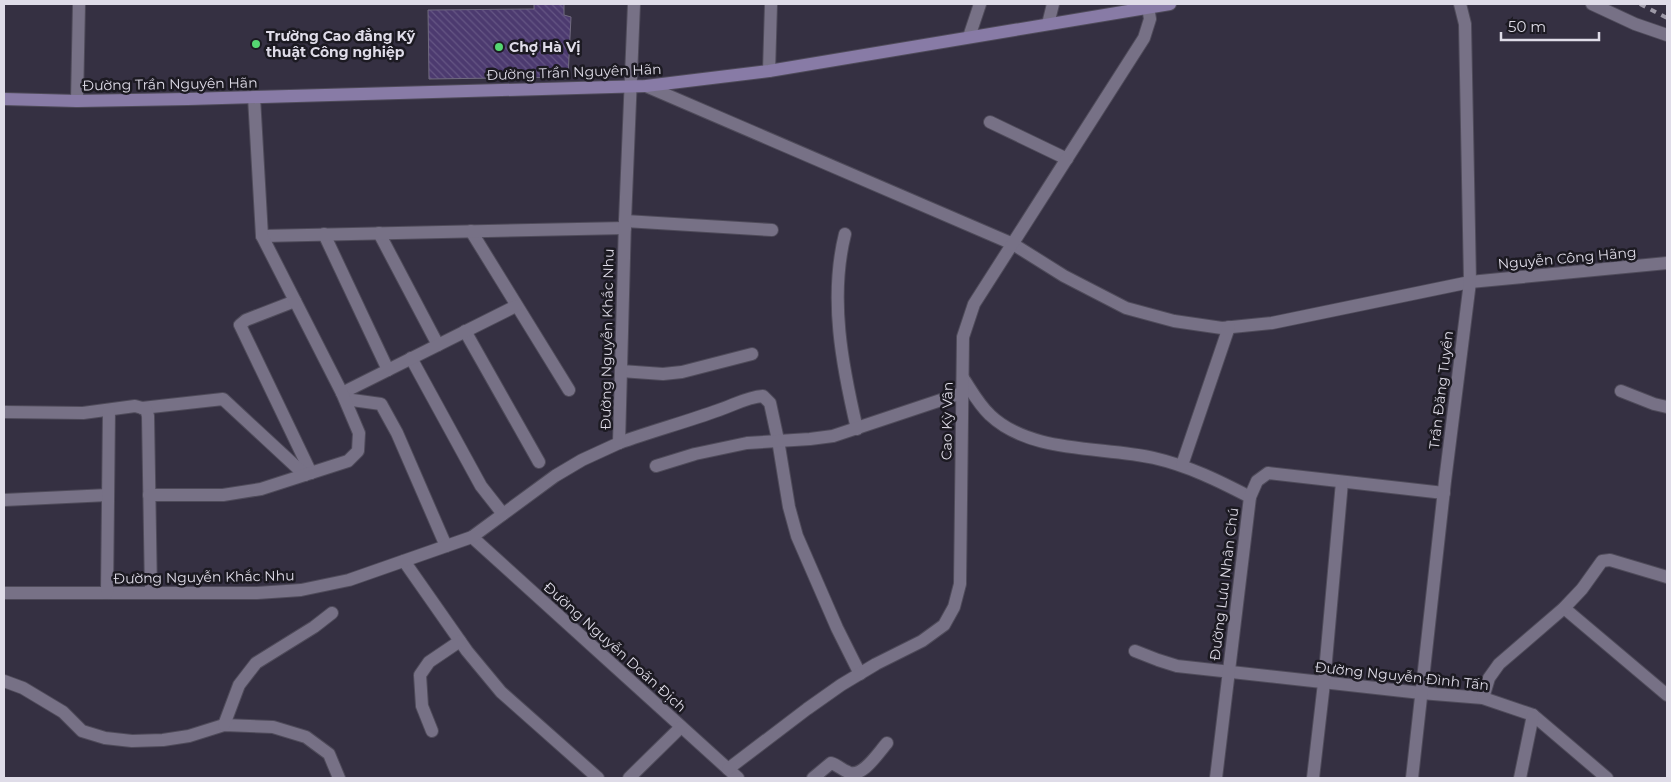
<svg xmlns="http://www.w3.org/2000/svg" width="1671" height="782" viewBox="0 0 1671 782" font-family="Montserrat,sans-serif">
<defs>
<pattern id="building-back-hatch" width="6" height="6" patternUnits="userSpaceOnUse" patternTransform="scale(1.25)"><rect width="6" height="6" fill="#4c3a6f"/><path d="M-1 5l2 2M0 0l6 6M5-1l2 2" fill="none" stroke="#655684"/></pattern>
</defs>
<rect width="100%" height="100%" fill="#353042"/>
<path fill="url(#building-back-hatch)" stroke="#716b80" d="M 534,4 L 564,4 L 564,15 L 571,17 L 568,77 L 429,79 L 428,10 L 534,9 Z"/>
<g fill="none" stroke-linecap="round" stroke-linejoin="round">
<defs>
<g id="street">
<path d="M 1592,4 L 1635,24 L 1667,35"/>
<path d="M 1048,24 L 1053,4"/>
<path d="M 969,37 L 980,4"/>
<path d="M 769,71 L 771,4"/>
<path d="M 646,86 L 1013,244 L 1064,276 L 1126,308 L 1174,321 L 1222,328 L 1272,323 L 1470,282 L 1667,263"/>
<path d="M 77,101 L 79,4"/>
<path d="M 990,122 L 1067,159"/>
<path d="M 625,221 L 772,230"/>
<path d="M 471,231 L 569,390"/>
<path d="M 379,233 L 438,345"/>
<path d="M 324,234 L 388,370"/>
<path d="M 845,234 C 829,298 842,365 857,429"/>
<path d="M 262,236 L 625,228"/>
<path d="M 295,301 L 246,320 L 240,325 L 311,473"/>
<path d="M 465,331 L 539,462"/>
<path d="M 411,358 L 481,486 L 503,514"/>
<path d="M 621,371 L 663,374 L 682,372 L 752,354"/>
<path d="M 963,378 C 971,390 979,405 990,415 C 1031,454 1102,446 1154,458 C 1189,466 1219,481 1250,497"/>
<path d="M 1621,391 L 1654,404 L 1667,407"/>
<path d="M 342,393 L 516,306"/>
<path d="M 345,399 L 381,404 L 397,433 L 446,546"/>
<path d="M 142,408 L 223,399 L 305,475"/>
<path d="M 4,412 L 83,413 L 135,406 L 146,409 L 148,416 L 151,593"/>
<path d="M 619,443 C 652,431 686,422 719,410 C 734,405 747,397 763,396 L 770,403 L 778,440 L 789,507 L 797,536 L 837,628 L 860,674"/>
<path d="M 1182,465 L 1229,327"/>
<path d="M 656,466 L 695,454 L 747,443 L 810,439 L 833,436 L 962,393"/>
<path d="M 149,495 L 223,495 L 261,489 L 348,461 L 358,451 L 359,433 L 342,393 L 262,236 L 254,97"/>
<path d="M 4,500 L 108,495"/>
<path d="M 472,537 L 738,778"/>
<path d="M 404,561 L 467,651 L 501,692 L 598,778"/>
<path d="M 4,593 L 257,593 L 301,590 L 349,580 L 472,537 L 555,476 L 582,460 L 619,443 L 625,221 L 634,4"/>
<path d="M 107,593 L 109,410"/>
<path d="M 1564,608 L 1667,695"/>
<path d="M 1135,651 L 1158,660 L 1177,666 L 1421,693 L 1483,698 L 1533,715 L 1607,778"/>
<path d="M 4,681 L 23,688 L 63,712 L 82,731 L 105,738 L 132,741 L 163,740 L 189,736 L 224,725 L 273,727 L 306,737 L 329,754 L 339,778"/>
<path d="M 1483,698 L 1489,678 L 1499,664 L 1564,608 L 1582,589 L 1602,561 L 1610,560 L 1667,577"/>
<path d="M 224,725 L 239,685 L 256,663 L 314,627 L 332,613"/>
<path d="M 432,731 L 422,706 L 420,675 L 429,662 L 460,641"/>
<path d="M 728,769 L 807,709 L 841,685 L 876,664 L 922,641 L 944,625 L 954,607 L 960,584 L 963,337 L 974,304 L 1144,38 L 1150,19 L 1148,7"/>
<path d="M 629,778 L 681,727"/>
<path d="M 813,778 L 831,763 C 838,765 842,770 848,772 C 862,779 878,753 887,743"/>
<path d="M 1216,778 L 1250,497 L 1257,481 L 1268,473 L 1444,493"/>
<path d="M 1313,778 L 1324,683 L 1342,482"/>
<path d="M 1412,778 L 1445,481 L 1470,282 L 1465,24 L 1460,4"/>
<path d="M 1520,778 L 1533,715"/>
</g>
<path id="secondary" d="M 4,99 L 77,101 L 188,99 L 646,86 L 769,71 L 1170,4"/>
</defs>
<use href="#street" stroke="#4f4b5a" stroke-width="14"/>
<use href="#secondary" stroke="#4f4b5a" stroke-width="14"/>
<use href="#street" stroke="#777186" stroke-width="12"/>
<use href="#secondary" stroke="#887ba6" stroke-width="12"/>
<path stroke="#9d99a7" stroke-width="4" stroke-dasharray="6 6" stroke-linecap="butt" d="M 1640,4 L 1667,18"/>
</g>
<g fill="#55d672" stroke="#1c1a22" stroke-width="2">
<circle cx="256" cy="44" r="5"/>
<circle cx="499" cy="47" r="5"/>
</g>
<g text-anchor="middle" stroke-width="5" stroke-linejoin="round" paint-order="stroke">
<g font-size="14" font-weight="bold" fill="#dfdce8" stroke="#1c1a22" text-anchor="start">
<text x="266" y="41">Trường Cao đẳng Kỹ<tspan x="266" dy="16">thuật Công nghiệp</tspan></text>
<text x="509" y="52">Chợ Hà Vị</text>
</g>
<g font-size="14" fill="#dfdce8" stroke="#1c1a22">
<text transform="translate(574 72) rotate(-2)" y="5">Đường Trần Nguyên Hãn</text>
<text transform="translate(170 84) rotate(-1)" y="5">Đường Trần Nguyên Hãn</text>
<text transform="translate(1567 258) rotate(-5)" y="5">Nguyễn Công Hãng</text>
<text transform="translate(607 339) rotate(-89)" y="5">Đường Nguyễn Khắc Nhu</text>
<text transform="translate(1441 390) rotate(-83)" y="5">Trần Đăng Tuyển</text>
<text transform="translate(947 421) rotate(-89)" y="5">Cao Kỳ Vân</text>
<text transform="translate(204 577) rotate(-1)" y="5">Đường Nguyễn Khắc Nhu</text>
<text transform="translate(1224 584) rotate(-83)" y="5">Đường Lưu Nhân Chú</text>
<text transform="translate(615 647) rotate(42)" y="5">Đường Nguyễn Doãn Địch</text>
<text transform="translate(1402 676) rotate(6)" y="5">Đường Nguyễn Đình Tấn</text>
</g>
</g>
<rect width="1671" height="782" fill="none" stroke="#dfdce8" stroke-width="10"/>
<path d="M1501 32v8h98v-8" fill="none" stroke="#dfdce8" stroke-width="2.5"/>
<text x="1508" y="32" font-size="15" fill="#dfdce8" stroke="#1c1a22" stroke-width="4" paint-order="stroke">50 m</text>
</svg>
